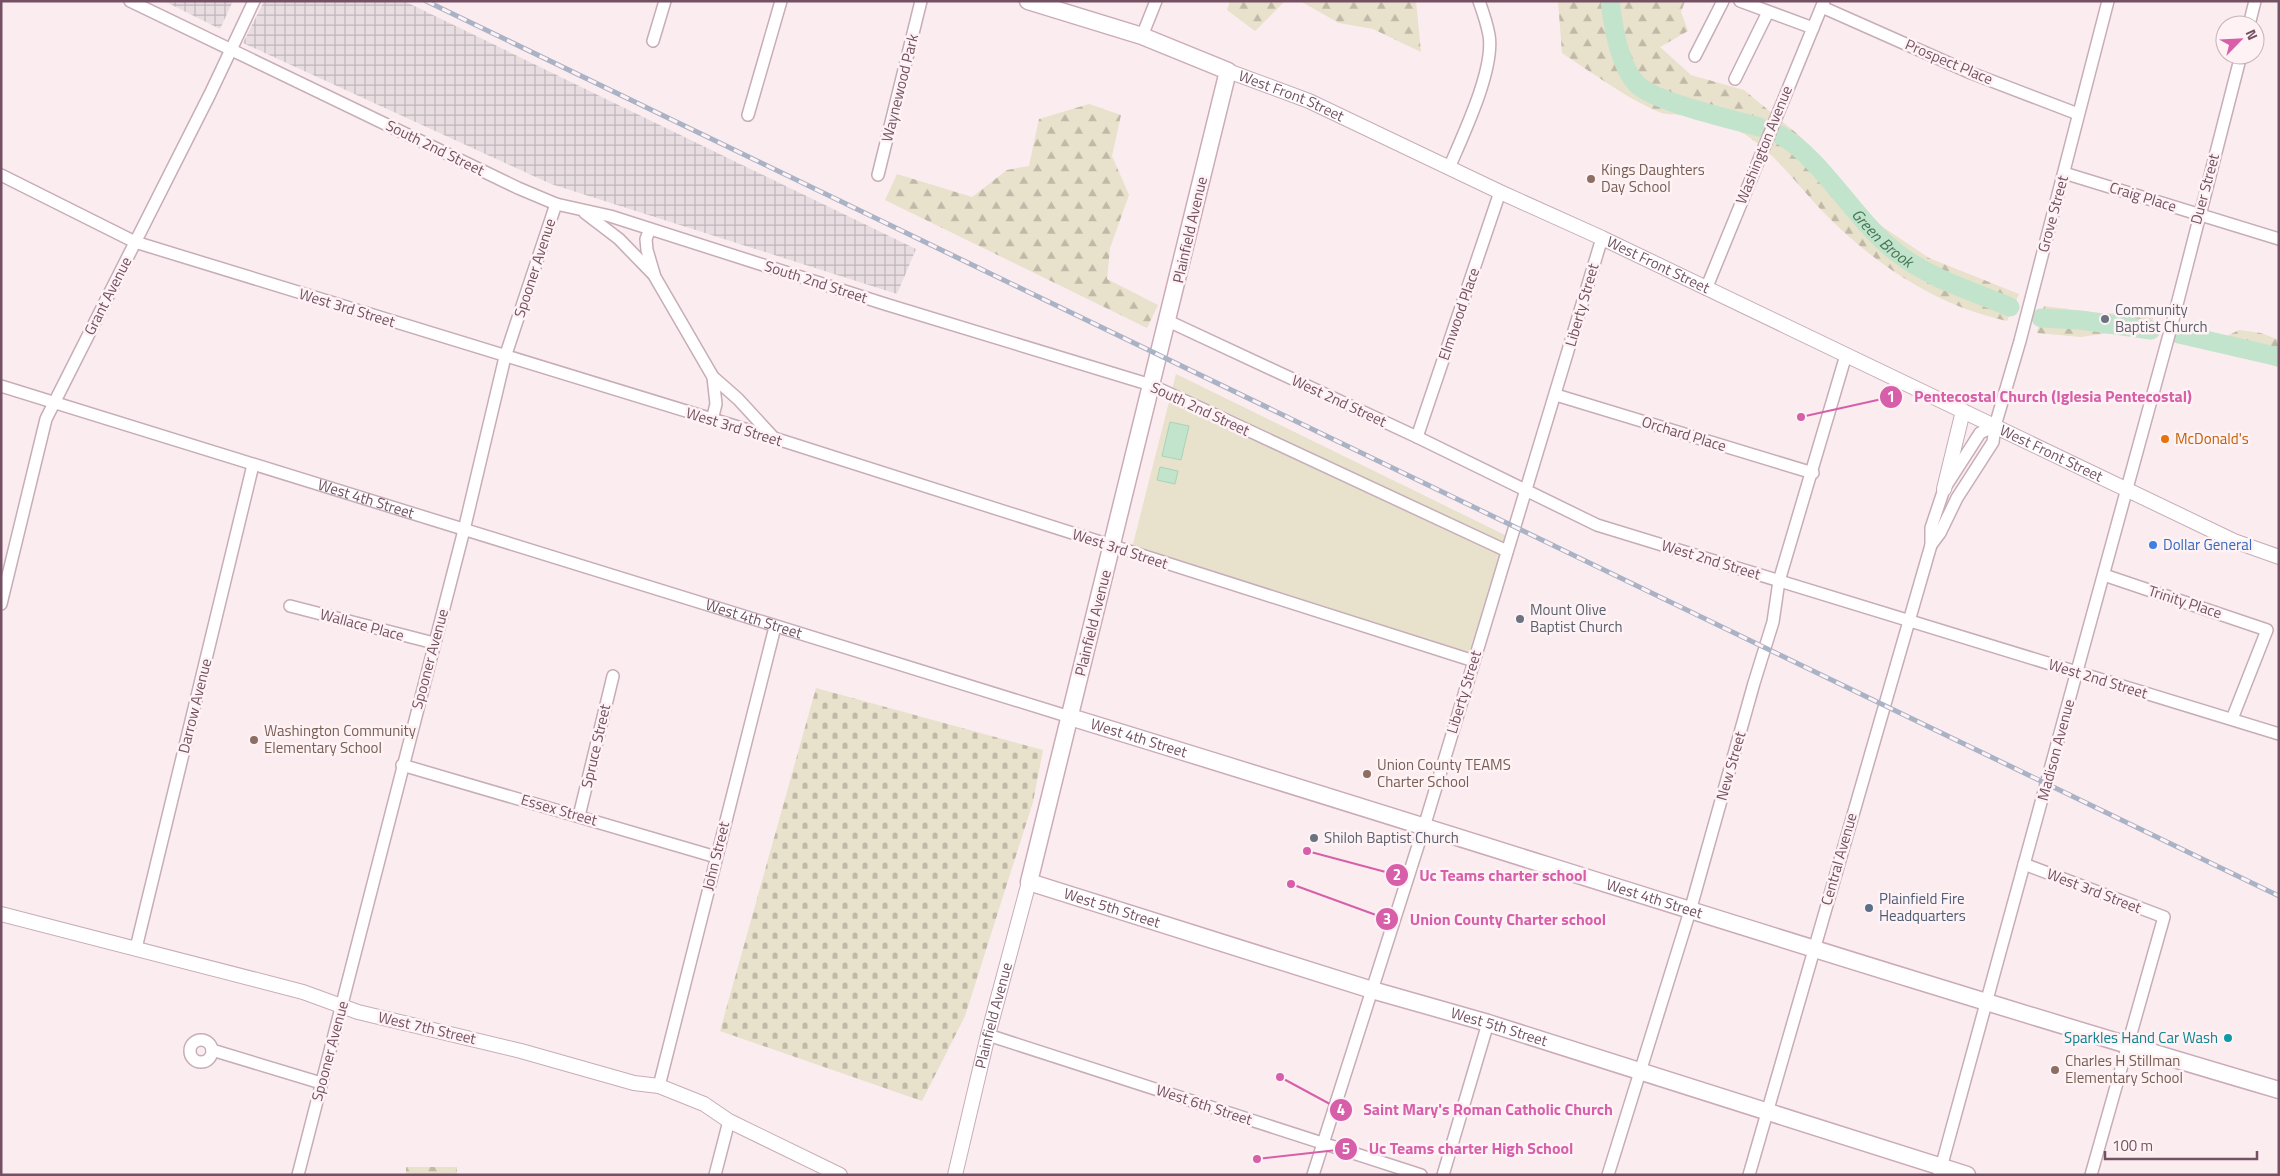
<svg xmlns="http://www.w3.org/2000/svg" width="2280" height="1176" viewBox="0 0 2280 1176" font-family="'Titillium Web',sans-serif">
<defs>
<pattern id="industrial-grid" width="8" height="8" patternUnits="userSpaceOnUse" patternTransform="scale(1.25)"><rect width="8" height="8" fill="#e8dee2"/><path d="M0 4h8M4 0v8" fill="none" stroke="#c1b6bb"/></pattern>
<pattern id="forest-firs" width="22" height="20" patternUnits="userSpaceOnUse" patternTransform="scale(1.25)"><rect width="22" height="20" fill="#e8e1cb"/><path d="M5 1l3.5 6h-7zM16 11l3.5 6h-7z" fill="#c1b9a8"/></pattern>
<pattern id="cemetery-stones" width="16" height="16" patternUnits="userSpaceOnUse" patternTransform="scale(1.25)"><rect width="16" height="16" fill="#e8e1cb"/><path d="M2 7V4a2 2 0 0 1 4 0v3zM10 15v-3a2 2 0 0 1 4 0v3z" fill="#c1b9a8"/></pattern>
</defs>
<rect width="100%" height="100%" fill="#fbecef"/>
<g fill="url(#industrial-grid)">
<path d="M 164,1 L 233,1 L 220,29 Z"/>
<path d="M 264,1 L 404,1 L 916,249 L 897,294 L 551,184 L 243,43 Z"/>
</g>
<path fill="#e8e1cb" d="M 1176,374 L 1509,537 L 1472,657 L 1131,552 Z"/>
<g fill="url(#forest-firs)">
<path d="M 1230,1 L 1285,1 L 1255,31 L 1227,10 Z"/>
<path d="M 1300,1 L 1416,1 L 1421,52 L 1373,29 L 1339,23 Z"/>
<path d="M 1558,1 L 1685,1 L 1681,12 L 1688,31 L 1660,47 L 1691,75 L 1744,90 L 1801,137 L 1874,221 L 1929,258 L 2019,294 L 2007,321 C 1932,305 1865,258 1813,201 C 1792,178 1773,152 1746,135 C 1727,122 1704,118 1682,115 C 1675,114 1666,115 1659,112 C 1628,99 1591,72 1562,53 Z"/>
<path d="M 1089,104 L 1121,115 L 1112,156 L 1129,195 L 1110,248 L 1107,279 L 1158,305 L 1147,328 L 885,200 L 897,174 L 972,197 L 1007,170 L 1029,166 L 1039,119 Z"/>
<path d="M 2044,306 L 2099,313 L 2153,315 L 2152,334 L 2124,331 L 2081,337 L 2037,333 Z"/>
<path d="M 2239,330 L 2261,333 L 2279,340 L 2279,367 L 2220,350 L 2227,336 Z"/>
<rect x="406" y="1167" width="51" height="8"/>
</g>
<path fill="url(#cemetery-stones)" d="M 816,688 L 1043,750 L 1033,802 L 965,1016 L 922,1101 L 720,1031 Z"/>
<g fill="#c2e3cc" stroke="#a9d4b6">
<path d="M 1170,422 L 1189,426 L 1181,460 L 1162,456 Z"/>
<path d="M 1160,467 L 1178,471 L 1175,484 L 1157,480 Z"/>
</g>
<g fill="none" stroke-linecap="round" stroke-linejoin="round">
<g stroke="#c2e3cc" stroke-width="19">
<path d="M 1610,1 C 1613,26 1620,70 1639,86 C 1659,103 1731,119 1759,127"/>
<path id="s1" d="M 1780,135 C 1823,159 1854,220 1896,252 C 1928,278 1972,291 2010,307"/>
<path d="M 2041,318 L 2080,320 L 2151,330"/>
<path d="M 2179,334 L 2279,357"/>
</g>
<defs>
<g id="minor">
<path d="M 130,1 L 518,188 L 556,204 L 610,216 L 885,304 L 1151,385 L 1507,551"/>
<path d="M 1740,1 L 1813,28"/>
<path d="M 1822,7 L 1971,73 L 2078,114"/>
<path d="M 2249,25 L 2255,1"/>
<path d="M 1142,36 L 1156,1"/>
<path d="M 653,41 L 665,1"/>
<path d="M 1695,56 L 1723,1"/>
<path d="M 1735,79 L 1768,12"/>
<path d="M 748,115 L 781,1"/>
<path d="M 1449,168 C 1463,135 1495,69 1489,35 C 1487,24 1483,12 1479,1"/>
<path d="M 2064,173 L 2279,239"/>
<path d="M 1,175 L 135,242 L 774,438 L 1474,661"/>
<path d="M 878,175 L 921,1"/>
<path d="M 585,213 L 619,239 L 653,274"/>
<path d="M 650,229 L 646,239 L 647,250 L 655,277 L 713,377 L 738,399 L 773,437"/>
<path d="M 1706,289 L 1824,1"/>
<path d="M 1168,321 L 1417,437 L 1597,525 L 2279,734"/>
<path id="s2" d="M 1,386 L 1070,717"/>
<path d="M 1556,395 L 1813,473"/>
<path d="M 712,420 L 716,404 L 713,377"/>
<path d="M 1417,437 L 1500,192"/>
<path d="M 1931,545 L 1940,533 L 1957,498 L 1993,442 L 1995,426 L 2020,341 L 2108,1"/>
<path d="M 2104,575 L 2267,630 L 2232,719"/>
<path d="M 1,604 L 46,419 L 210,94 L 254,1"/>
<path d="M 290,606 L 434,643"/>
<path d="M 402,765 L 716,857"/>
<path d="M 579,816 L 613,676"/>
<path d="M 2024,864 L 2164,917 L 2091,1175"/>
<path d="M 136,948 L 253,465"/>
<path d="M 988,1035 L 1421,1175"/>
<circle cx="201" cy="1051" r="11"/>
<path d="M 212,1050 L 321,1083"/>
<path d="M 659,1086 L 775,627"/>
<path d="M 298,1175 L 464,530 L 505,357 L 556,204"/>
<path d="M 715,1175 L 729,1121"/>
<path d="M 1313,1175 L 1424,827 L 1602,238"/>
<path d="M 1443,1175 L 1488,1023"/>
<path d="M 1608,1175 L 1690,911 L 1754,683 L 1773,622 L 1779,581 L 1846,355"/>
<path d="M 1749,1175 L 1931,545 L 1931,528 L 1944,489 L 1980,433 L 1995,426"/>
<path d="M 1939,1175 L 2172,324 L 2241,55"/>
</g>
<g id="tertiary">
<path id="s3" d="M 1228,71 L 1309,101 L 1500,192 L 1602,238 L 2234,541 L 2279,557"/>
<path d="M 1944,489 L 1963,411"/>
<path d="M 1,914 L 303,992 L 358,1012 L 521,1051 L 634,1083 L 659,1086 L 704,1104 L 729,1121 L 840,1175"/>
<path id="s4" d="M 955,1175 L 988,1035 L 1029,882"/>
</g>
<g id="secondary">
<path id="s5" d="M 1028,1 L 1142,36 L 1228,71 L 1029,882 L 1372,990 L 1488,1023 L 1967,1175"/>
<path id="s6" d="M 1070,717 C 1473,840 1874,971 2279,1090"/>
</g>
</defs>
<use href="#minor" stroke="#c7adb8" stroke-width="14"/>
<use href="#tertiary" stroke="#c7adb8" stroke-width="16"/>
<use href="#secondary" stroke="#cbabb8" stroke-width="19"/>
<use href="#minor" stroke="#fff" stroke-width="11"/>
<use href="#tertiary" stroke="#fff" stroke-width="14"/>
<use href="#secondary" stroke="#fff" stroke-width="16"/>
<defs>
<path id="rail" d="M 426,1 L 2279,896"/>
</defs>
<use href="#rail" stroke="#aab2c5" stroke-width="5"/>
<use href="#rail" stroke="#fef2f5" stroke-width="3" stroke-dasharray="9" stroke-linecap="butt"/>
</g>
<g fill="#8d6e63" stroke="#fef2f5" stroke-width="2">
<circle cx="1591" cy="179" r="5"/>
<circle cx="254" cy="740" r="5"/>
<circle cx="1367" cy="774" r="5"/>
<circle cx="2055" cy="1070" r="5"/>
</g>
<g fill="#6b7280" stroke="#fef2f5" stroke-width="2">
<circle cx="2105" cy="319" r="5"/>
<circle cx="1520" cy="619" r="5"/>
<circle cx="1314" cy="838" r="5"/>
</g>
<circle fill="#e8710a" stroke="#fef2f5" stroke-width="2" cx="2165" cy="439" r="5"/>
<circle fill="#3f7fe0" stroke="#fef2f5" stroke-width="2" cx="2153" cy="545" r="5"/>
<circle fill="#5c6f8a" stroke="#fef2f5" stroke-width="2" cx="1869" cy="908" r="5"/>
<circle fill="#0f9aa8" stroke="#fef2f5" stroke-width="2" cx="2228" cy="1038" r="5"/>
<g text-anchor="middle" stroke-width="5" stroke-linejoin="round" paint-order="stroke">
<g font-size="15" fill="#745162" stroke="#fef2f5">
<text transform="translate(1949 62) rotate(23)" y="5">Prospect Place</text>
<text transform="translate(900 88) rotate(-76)" y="5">Waynewood Park</text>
<text dy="5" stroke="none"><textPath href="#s3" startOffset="68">West Front Street</textPath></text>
<text transform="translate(1764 145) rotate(-68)" y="5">Washington Avenue</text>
<text transform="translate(435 148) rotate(26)" y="5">South 2nd Street</text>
<text transform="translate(2205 189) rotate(-75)" y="5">Duer Street</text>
<text transform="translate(2143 197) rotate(17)" y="5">Craig Place</text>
<text transform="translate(2053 214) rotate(-75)" y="5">Grove Street</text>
<text transform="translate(1190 230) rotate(-77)" y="5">Plainfield Avenue</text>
<text dy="5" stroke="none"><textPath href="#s3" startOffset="472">West Front Street</textPath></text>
<text transform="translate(535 268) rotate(-72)" y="5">Spooner Avenue</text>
<text transform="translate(816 282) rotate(18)" y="5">South 2nd Street</text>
<text transform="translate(108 296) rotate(-63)" y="5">Grant Avenue</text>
<text transform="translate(1582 305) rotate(-74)" y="5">Liberty Street</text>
<text transform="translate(347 308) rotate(17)" y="5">West 3rd Street</text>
<text transform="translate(1459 314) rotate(-71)" y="5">Elmwood Place</text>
<text transform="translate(1339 401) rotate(25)" y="5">West 2nd Street</text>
<text transform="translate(1200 409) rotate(25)" y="5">South 2nd Street</text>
<text transform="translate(734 427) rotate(17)" y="5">West 3rd Street</text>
<text transform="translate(1684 434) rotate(17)" y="5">Orchard Place</text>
<text dy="5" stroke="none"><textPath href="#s3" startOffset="908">West Front Street</textPath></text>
<text dy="5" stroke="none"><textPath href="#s2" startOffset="382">West 4th Street</textPath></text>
<text transform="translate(1120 549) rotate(18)" y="5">West 3rd Street</text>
<text transform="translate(1711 560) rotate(17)" y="5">West 2nd Street</text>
<text transform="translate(2185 602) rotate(18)" y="5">Trinity Place</text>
<text dy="5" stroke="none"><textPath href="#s2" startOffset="788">West 4th Street</textPath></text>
<text transform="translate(1093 623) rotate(-76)" y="5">Plainfield Avenue</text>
<text transform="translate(362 625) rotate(15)" y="5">Wallace Place</text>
<text transform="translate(430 659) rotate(-75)" y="5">Spooner Avenue</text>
<text transform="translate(2098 679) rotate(17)" y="5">West 2nd Street</text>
<text transform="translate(1464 692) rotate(-73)" y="5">Liberty Street</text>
<text transform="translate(195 706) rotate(-76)" y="5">Darrow Avenue</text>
<text dy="5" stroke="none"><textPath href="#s6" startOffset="72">West 4th Street</textPath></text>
<text transform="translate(596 746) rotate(-77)" y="5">Spruce Street</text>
<text transform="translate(2056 750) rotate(-75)" y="5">Madison Avenue</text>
<text transform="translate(1731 766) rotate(-74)" y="5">New Street</text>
<text transform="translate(559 810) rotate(16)" y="5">Essex Street</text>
<text transform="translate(716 856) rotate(-76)" y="5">John Street</text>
<text transform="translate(1839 859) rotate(-74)" y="5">Central Avenue</text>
<text transform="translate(2094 891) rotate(21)" y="5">West 3rd Street</text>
<text dy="5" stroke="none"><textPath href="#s6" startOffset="612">West 4th Street</textPath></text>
<text dy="5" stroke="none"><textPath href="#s5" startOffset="1134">West 5th Street</textPath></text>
<text dy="5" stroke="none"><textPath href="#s4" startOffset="164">Plainfield Avenue</textPath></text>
<text dy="5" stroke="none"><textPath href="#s5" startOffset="1539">West 5th Street</textPath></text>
<text transform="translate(427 1028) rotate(13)" y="5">West 7th Street</text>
<text transform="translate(330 1051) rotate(-75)" y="5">Spooner Avenue</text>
<text transform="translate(1204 1105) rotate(18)" y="5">West 6th Street</text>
</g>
<g font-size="15" fill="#785e54" stroke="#fef2f5" text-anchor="start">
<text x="1601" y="175">Kings Daughters<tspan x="1601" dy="17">Day School</tspan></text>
<text x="264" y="736">Washington Community<tspan x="264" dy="17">Elementary School</tspan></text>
<text x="1377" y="770">Union County TEAMS<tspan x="1377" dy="17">Charter School</tspan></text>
<text x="2065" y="1066">Charles H Stillman<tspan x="2065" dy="17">Elementary School</tspan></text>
</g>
<g font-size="15" fill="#5b616d" stroke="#fef2f5" text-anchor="start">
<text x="2115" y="315">Community<tspan x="2115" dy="17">Baptist Church</tspan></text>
<text x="1530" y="615">Mount Olive<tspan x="1530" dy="17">Baptist Church</tspan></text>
<text x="1324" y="843">Shiloh Baptist Church</text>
</g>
<g font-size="15" fill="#c56008" stroke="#fef2f5" text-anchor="start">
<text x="2175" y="444">McDonald's</text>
</g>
<g font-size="15" fill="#366cbe" stroke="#fef2f5" text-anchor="start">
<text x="2163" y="550">Dollar General</text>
</g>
<g font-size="15" fill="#4e5e75" stroke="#fef2f5" text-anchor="start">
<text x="1879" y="904">Plainfield Fire<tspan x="1879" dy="17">Headquarters</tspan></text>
</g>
<g font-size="15" fill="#0d838f" stroke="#fef2f5" text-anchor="end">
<text x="2218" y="1043">Sparkles Hand Car Wash</text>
</g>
<g font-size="16" font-style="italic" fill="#467755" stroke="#fef2f5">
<text dy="6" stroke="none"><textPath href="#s1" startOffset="146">Green Brook</textPath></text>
</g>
</g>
<path fill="none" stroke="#d75fa9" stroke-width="2" d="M1801 417L1891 397M1307 851L1397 875M1291 884L1387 919M1280 1077L1341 1110M1257 1159L1346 1149"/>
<g fill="#d75fa9" stroke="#fef2f5" stroke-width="2">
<circle cx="1801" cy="417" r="5"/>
<circle cx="1307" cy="851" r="5"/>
<circle cx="1291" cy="884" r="5"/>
<circle cx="1280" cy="1077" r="5"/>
<circle cx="1257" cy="1159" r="5"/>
<circle cx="1891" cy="397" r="12"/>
<circle cx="1397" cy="875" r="12"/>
<circle cx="1387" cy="919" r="12"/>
<circle cx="1341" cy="1110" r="12"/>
<circle cx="1346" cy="1149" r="12"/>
</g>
<g font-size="15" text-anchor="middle" font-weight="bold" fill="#fff">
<text x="1891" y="402">1</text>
<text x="1397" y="880">2</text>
<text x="1387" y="924">3</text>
<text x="1341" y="1115">4</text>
<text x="1346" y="1154">5</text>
</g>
<g font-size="16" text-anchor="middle" font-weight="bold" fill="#d75fa9" stroke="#fef2f5" stroke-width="5" stroke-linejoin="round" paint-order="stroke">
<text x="2053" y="402">Pentecostal Church (Iglesia Pentecostal)</text>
<text x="1503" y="881">Uc Teams charter school</text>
<text x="1508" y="925">Union County Charter school</text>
<text x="1488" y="1115">Saint Mary's Roman Catholic Church</text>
<text x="1471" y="1154">Uc Teams charter High School</text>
</g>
<rect width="2280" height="1176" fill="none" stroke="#745162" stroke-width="5"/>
<g transform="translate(2240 40) rotate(66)"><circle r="24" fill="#fef2f5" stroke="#c7b2ba"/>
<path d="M0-4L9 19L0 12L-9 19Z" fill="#d75fa9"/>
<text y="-8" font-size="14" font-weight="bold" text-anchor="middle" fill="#745162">N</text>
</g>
<path d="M2105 1151v8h152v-8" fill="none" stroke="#745162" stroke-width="2.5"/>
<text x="2112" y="1151" font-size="15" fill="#745162" stroke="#fef2f5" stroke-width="4" paint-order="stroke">100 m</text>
</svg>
